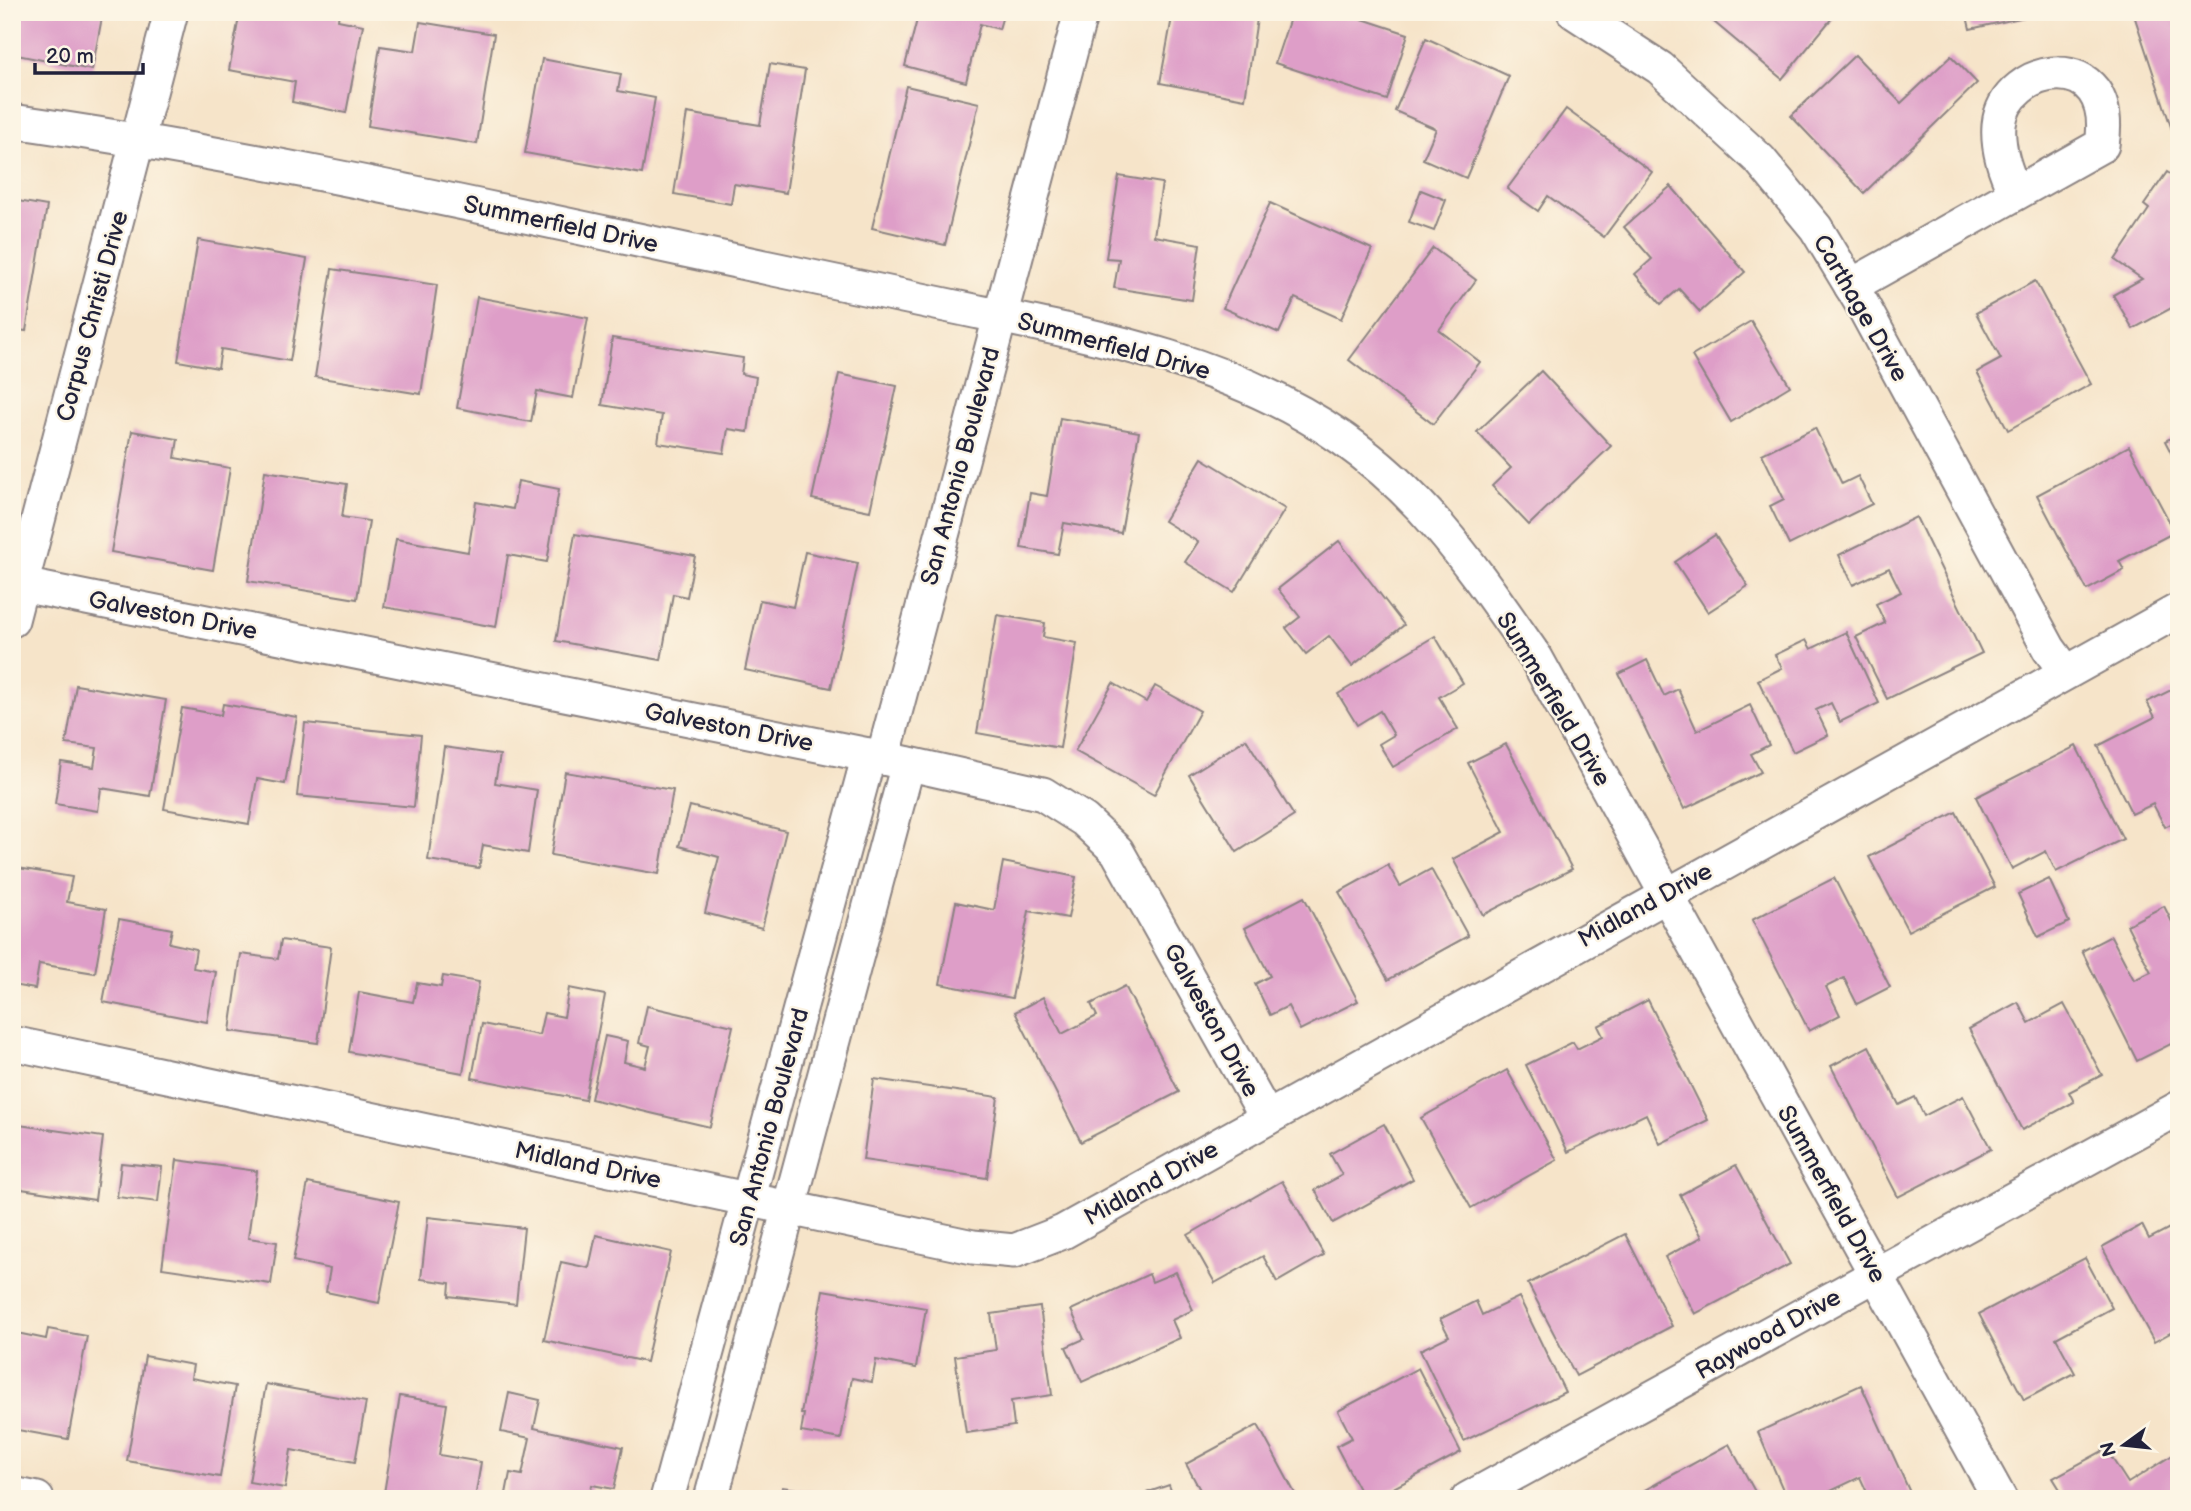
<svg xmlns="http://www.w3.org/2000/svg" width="2191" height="1511" viewBox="0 0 2191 1511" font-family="'Balsamiq Sans',sans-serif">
<rect width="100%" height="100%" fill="#fcf5e5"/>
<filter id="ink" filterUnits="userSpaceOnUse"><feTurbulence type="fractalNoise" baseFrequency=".0143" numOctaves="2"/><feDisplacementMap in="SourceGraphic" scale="14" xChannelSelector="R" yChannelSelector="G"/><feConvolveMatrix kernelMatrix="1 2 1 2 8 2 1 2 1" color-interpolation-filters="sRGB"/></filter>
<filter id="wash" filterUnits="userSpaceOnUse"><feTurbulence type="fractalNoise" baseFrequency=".00686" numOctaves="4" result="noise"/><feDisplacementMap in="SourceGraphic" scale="28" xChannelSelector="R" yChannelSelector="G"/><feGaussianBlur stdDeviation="1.57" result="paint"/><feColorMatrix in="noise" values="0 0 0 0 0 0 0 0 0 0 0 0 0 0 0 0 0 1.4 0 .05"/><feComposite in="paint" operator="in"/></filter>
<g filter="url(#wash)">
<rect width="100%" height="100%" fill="#f6e4c9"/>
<g id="blocks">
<g fill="#de9ec8">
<path d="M 12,12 L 103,12 L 92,70 L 12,54 Z"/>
<path d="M 240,12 L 339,12 L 338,20 L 363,25 L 346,113 L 292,102 L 295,82 L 229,70 Z"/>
<path d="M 919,12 L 1004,12 L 999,29 L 980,24 L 966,82 L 905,66 Z"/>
<path d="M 1173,12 L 1258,12 L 1245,99 L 1160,83 Z"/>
<path d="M 1292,12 L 1341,12 L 1408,34 L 1387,100 L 1275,63 Z"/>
<path d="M 1702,12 L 1837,12 L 1782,79 Z"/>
<path d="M 1966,12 L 2043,12 L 2043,13 L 1970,29 Z"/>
<path d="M 2133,12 L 2179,12 L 2179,141 L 2176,142 Z"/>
<path d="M 420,22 L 494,34 L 477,144 L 368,126 L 380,46 L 415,51 Z"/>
<path d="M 1426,38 L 1509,76 L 1466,178 L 1423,159 L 1436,129 L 1395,111 Z"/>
<path d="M 1855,55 L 1901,103 L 1951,56 L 1977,83 L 1864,193 L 1791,116 Z"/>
<path d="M 542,59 L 621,74 L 618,91 L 655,98 L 642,174 L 525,153 Z"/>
<path d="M 770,64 L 805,70 L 786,193 L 734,184 L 731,204 L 674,194 L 687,113 L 760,125 Z"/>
<path d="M 906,86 L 979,103 L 945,245 L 872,228 Z"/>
<path d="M 1566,109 L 1652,172 L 1604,237 L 1548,196 L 1538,211 L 1507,189 Z"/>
<path d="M 2167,172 L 2179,180 L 2179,304 L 2133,329 L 2113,295 L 2142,279 L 2115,260 L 2149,209 L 2144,205 Z"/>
<path d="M 1119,176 L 1162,183 L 1154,236 L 1200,244 L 1192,300 L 1114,288 L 1119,259 L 1106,258 Z"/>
<path d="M 1671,186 L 1745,272 L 1700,312 L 1679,289 L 1661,304 L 1635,274 L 1652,259 L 1624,227 Z"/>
<path d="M 1421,190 L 1446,200 L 1434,231 L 1409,222 Z"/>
<path d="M 12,200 L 47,206 L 26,331 L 12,329 Z"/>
<path d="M 1270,203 L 1372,249 L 1341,319 L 1295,298 L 1279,333 L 1223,308 Z"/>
<path d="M 198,240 L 307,259 L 290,361 L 221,349 L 218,368 L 178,361 Z"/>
<path d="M 1433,248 L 1476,280 L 1439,330 L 1480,362 L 1433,424 L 1349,360 Z"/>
<path d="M 332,269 L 437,285 L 421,394 L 315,377 Z"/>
<path d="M 2035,281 L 2091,384 L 2008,430 L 1977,372 L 2001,359 L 1976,313 Z"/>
<path d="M 477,297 L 588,318 L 573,398 L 537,391 L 531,422 L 457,408 Z"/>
<path d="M 1751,321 L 1790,386 L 1731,422 L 1692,356 Z"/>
<path d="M 612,338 L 743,358 L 741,374 L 756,377 L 748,432 L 728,429 L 724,453 L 658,443 L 662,415 L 602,405 Z"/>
<path d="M 1541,371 L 1611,446 L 1529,525 L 1492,486 L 1511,468 L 1477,432 Z"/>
<path d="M 839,374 L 897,386 L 870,511 L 812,499 Z"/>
<path d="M 1060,418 L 1139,432 L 1121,533 L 1064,523 L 1058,554 L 1021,548 L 1030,493 L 1047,496 Z"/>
<path d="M 1815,428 L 1842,484 L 1858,476 L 1872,504 L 1789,545 L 1770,506 L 1784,499 L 1762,454 Z"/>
<path d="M 132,431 L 178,439 L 175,458 L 230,468 L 213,570 L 111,552 Z"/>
<path d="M 2179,434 L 2179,468 L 2165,441 Z"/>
<path d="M 2129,446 L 2175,532 L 2119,561 L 2124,570 L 2087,590 L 2037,495 Z"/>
<path d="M 1202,458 L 1285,509 L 1234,592 L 1185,562 L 1198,542 L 1164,521 Z"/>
<path d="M 265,471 L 347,484 L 342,517 L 369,521 L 357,599 L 248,581 Z"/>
<path d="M 518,481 L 559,489 L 547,562 L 508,555 L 496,627 L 384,607 L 396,539 L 468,552 L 476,502 L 513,509 Z"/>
<path d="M 1916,517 L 1982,653 L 1887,699 L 1856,637 L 1885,623 L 1876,604 L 1901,592 L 1889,568 L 1853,585 L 1839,555 Z"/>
<path d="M 575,534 L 695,556 L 687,597 L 673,594 L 661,660 L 556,641 Z"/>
<path d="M 1715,535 L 1748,586 L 1708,612 L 1675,562 Z"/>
<path d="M 1339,541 L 1404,625 L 1352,666 L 1329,636 L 1306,654 L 1286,628 L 1300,617 L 1278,589 Z"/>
<path d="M 805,552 L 858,563 L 831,688 L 745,670 L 760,600 L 793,607 Z"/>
<path d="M 997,615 L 1045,623 L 1043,637 L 1077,643 L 1060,748 L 977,733 Z"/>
<path d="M 1846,632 L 1879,703 L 1840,722 L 1831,703 L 1816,710 L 1828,735 L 1793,752 L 1758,680 L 1782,668 L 1775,655 L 1806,640 L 1811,649 Z"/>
<path d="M 1435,636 L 1463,683 L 1439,697 L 1458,729 L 1393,767 L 1379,744 L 1394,735 L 1380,711 L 1357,725 L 1338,694 Z"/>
<path d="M 1647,660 L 1664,696 L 1678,689 L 1697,731 L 1750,705 L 1769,745 L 1751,754 L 1761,772 L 1684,809 L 1619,674 Z"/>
<path d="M 1113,683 L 1146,702 L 1155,686 L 1200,711 L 1154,795 L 1075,751 Z"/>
<path d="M 76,685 L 166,700 L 150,796 L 101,788 L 98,811 L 55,804 L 61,762 L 94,767 L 97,748 L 66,744 Z"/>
<path d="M 2179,686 L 2179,820 L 2165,827 L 2153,804 L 2132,814 L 2098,746 L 2155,717 L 2147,702 Z"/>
<path d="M 223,704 L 297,717 L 285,784 L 257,779 L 249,824 L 164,809 L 182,708 L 221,715 Z"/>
<path d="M 305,723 L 421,735 L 414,807 L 297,796 Z"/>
<path d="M 1246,739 L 1294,816 L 1237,852 L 1189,775 Z"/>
<path d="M 1506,744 L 1572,869 L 1483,915 L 1453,859 L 1504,832 L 1468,763 Z"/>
<path d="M 2076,746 L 2123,839 L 2056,872 L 2046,851 L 2012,869 L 1976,797 Z"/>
<path d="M 444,747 L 500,755 L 495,783 L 537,790 L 528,853 L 483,845 L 479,868 L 428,860 Z"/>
<path d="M 565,772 L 673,790 L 659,874 L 551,855 Z"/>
<path d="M 690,806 L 786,831 L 762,928 L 705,913 L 719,857 L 679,846 Z"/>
<path d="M 1956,812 L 1995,887 L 1908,931 L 1869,857 Z"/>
<path d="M 1003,862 L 1076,877 L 1068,918 L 1029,911 L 1012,998 L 940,984 L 956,902 L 994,910 Z"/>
<path d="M 1388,865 L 1400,886 L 1431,869 L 1468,936 L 1388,980 L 1339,892 Z"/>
<path d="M 12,867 L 72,877 L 67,902 L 106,909 L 95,973 L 39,964 L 35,989 L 12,985 Z"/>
<path d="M 1834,878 L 1890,987 L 1857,1004 L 1844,978 L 1826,987 L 1840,1015 L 1809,1031 L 1752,920 Z"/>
<path d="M 2049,879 L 2069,922 L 2038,937 L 2018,894 Z"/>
<path d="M 1304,897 L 1358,1001 L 1300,1030 L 1288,1006 L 1270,1015 L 1255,984 L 1270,976 L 1245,928 Z"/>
<path d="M 2164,906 L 2179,936 L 2179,1040 L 2137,1061 L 2082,951 L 2111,936 L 2134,980 L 2151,972 L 2127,925 Z"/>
<path d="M 119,919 L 172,929 L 169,943 L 196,949 L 193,968 L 216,972 L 207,1022 L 103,1002 Z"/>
<path d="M 281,940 L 331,947 L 318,1043 L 230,1031 L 241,954 L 278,959 Z"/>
<path d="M 443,976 L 479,982 L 463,1073 L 349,1052 L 359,992 L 413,1002 L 417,983 L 441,987 Z"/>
<path d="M 1125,986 L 1179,1092 L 1081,1142 L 1015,1012 L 1043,997 L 1062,1034 L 1097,1016 L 1091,1004 Z"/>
<path d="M 569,988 L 605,995 L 585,1100 L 472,1078 L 482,1024 L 539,1035 L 544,1013 L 564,1017 Z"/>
<path d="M 1648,1000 L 1708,1120 L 1660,1144 L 1646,1114 L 1568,1152 L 1526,1065 L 1573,1042 L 1577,1049 L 1603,1036 L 1598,1026 Z"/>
<path d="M 2018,1002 L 2029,1023 L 2064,1004 L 2102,1075 L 2069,1092 L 2074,1102 L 2022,1130 L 1969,1029 Z"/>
<path d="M 647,1006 L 733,1026 L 710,1127 L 591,1099 L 605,1036 L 628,1041 L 624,1062 L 645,1067 L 650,1046 L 639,1043 Z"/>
<path d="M 1869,1046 L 1899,1105 L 1915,1097 L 1924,1116 L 1963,1096 L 1991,1149 L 1898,1197 L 1831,1066 Z"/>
<path d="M 1507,1070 L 1557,1160 L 1471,1208 L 1421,1118 Z"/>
<path d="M 874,1079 L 998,1097 L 987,1178 L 863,1160 Z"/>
<path d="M 12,1124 L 103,1137 L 95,1200 L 21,1189 L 12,1233 Z"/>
<path d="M 1384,1124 L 1413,1179 L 1333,1223 L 1315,1190 L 1342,1175 L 1330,1154 Z"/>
<path d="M 177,1160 L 257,1171 L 248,1238 L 277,1242 L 271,1284 L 162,1268 Z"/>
<path d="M 121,1163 L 162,1167 L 158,1202 L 117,1197 Z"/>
<path d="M 1736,1165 L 1790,1264 L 1695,1314 L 1665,1257 L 1702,1237 L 1680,1195 Z"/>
<path d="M 1282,1181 L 1324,1255 L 1277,1282 L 1263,1256 L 1215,1283 L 1188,1235 Z"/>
<path d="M 308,1183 L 399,1202 L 379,1303 L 326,1292 L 330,1269 L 293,1261 Z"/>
<path d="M 428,1217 L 524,1228 L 516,1304 L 449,1296 L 450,1283 L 421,1279 Z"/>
<path d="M 2179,1223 L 2179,1328 L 2154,1342 L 2102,1247 L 2142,1225 L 2149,1239 Z"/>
<path d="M 1625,1234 L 1672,1326 L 1576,1376 L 1528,1284 Z"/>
<path d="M 596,1235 L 671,1252 L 646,1362 L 544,1340 L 561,1262 L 589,1268 Z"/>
<path d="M 2085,1258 L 2112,1308 L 2056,1338 L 2075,1373 L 2024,1400 L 1979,1314 Z"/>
<path d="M 1176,1272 L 1193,1310 L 1172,1320 L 1180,1338 L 1082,1382 L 1066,1347 L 1084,1339 L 1071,1310 L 1149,1274 L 1152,1282 Z"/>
<path d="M 823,1290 L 926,1308 L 916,1368 L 876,1360 L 872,1382 L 852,1378 L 841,1439 L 801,1432 L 804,1414 L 801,1414 Z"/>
<path d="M 1519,1297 L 1565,1392 L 1464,1441 L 1420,1350 L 1449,1336 L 1440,1319 L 1476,1301 L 1482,1315 Z"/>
<path d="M 1040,1307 L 1052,1395 L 1011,1401 L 1014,1426 L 966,1433 L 955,1356 L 996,1350 L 991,1314 Z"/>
<path d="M 48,1329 L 87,1336 L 68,1439 L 12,1429 L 12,1332 L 46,1339 Z"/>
<path d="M 145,1356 L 193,1365 L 191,1378 L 235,1386 L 220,1477 L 127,1461 Z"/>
<path d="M 1418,1368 L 1461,1452 L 1373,1499 L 1364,1499 L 1336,1446 L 1352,1438 L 1338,1411 Z"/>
<path d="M 266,1384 L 366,1402 L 355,1462 L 291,1450 L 285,1488 L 249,1482 Z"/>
<path d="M 1861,1385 L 1913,1499 L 1870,1499 L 1860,1477 L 1814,1499 L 1787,1499 L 1758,1432 Z"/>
<path d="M 509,1393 L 540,1400 L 534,1428 L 623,1447 L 614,1489 L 592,1485 L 589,1499 L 505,1499 L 510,1473 L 522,1475 L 530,1438 L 501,1432 Z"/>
<path d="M 400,1396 L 447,1404 L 439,1455 L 481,1462 L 475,1499 L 383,1499 Z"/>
<path d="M 1258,1425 L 1298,1499 L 1205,1499 L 1186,1464 Z"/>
<path d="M 1729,1444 L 1759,1499 L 1650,1499 L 1645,1490 Z"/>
<path d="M 2106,1449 L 2128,1483 L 2179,1451 L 2179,1499 L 2066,1499 L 2053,1478 Z"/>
<path d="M 1169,1485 L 1174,1499 L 1139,1499 L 1137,1496 Z"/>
<path d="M 782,1487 L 847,1496 L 847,1499 L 781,1499 Z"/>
</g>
</g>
</g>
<g filter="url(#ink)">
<use href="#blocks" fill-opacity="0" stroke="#8c8382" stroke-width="2"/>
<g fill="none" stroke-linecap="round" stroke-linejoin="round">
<defs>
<g id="street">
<path d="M 1574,12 L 1660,68 L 1760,160 L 1816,228 L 1862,304 L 2049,649 L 2066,672"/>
<path d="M 12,121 C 267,157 518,215 769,268 C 837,282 906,297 974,311 C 1102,337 1234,363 1343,439 C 1430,500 1476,573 1536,658 L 2000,1499"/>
<path d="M 1851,286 L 2102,145 C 2118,44 2005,63 1999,125 C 1997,149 2005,171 2015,192"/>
<path d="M 22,585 L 883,758 L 1043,794 L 1084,820 L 1117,851 L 1267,1118"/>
<path d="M 12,620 L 171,12"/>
<path d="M 883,758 L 1081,12"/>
<path d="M 12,1043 L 973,1247 L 1014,1251 L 1063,1232 L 2179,610"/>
<path d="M 12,1494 L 37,1499"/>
<path d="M 667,1499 L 869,755"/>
<path d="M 711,1499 L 908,764"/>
<path d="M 1468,1499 L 2179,1108"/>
</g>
</defs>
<use href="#street" stroke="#8c8382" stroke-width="37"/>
<use href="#street" stroke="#fff" stroke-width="33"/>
</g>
</g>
<g text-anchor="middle" stroke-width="5" stroke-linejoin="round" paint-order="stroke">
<g font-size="24" fill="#22223b" stroke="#fcf5e5">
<text transform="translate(561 224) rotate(12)" y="8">Summerfield Drive</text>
<text transform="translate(1861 308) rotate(60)" y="8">Carthage Drive</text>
<text transform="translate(92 316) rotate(-75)" y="8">Corpus Christi Drive</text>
<text transform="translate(1114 346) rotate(15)" y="8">Summerfield Drive</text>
<text transform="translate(960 466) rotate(-75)" y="8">San Antonio Boulevard</text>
<text transform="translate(173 615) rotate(11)" y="8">Galveston Drive</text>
<text transform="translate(1554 699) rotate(59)" y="8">Summerfield Drive</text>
<text transform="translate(729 727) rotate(11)" y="8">Galveston Drive</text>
<text transform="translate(1645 905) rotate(-29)" y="8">Midland Drive</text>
<text transform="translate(1212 1020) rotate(61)" y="8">Galveston Drive</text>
<text transform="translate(769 1127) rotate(-75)" y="8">San Antonio Boulevard</text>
<text transform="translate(588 1165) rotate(12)" y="8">Midland Drive</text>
<text transform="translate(1151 1183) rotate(-29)" y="8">Midland Drive</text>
<text transform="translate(1832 1194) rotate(61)" y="8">Summerfield Drive</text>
<text transform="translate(1768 1334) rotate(-29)" y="8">Raywood Drive</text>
</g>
</g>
<rect width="2191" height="1511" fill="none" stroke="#fcf5e5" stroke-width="42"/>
<g transform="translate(2124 1445) rotate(255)" stroke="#fcf5e5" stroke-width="5" paint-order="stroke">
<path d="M0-5L12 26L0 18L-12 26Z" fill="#22223b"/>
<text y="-10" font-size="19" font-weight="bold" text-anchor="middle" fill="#22223b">N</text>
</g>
<path d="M35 63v10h108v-10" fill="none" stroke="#22223b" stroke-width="3.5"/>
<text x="46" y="63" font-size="21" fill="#22223b" stroke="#fcf5e5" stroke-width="5" paint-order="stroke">20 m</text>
</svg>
